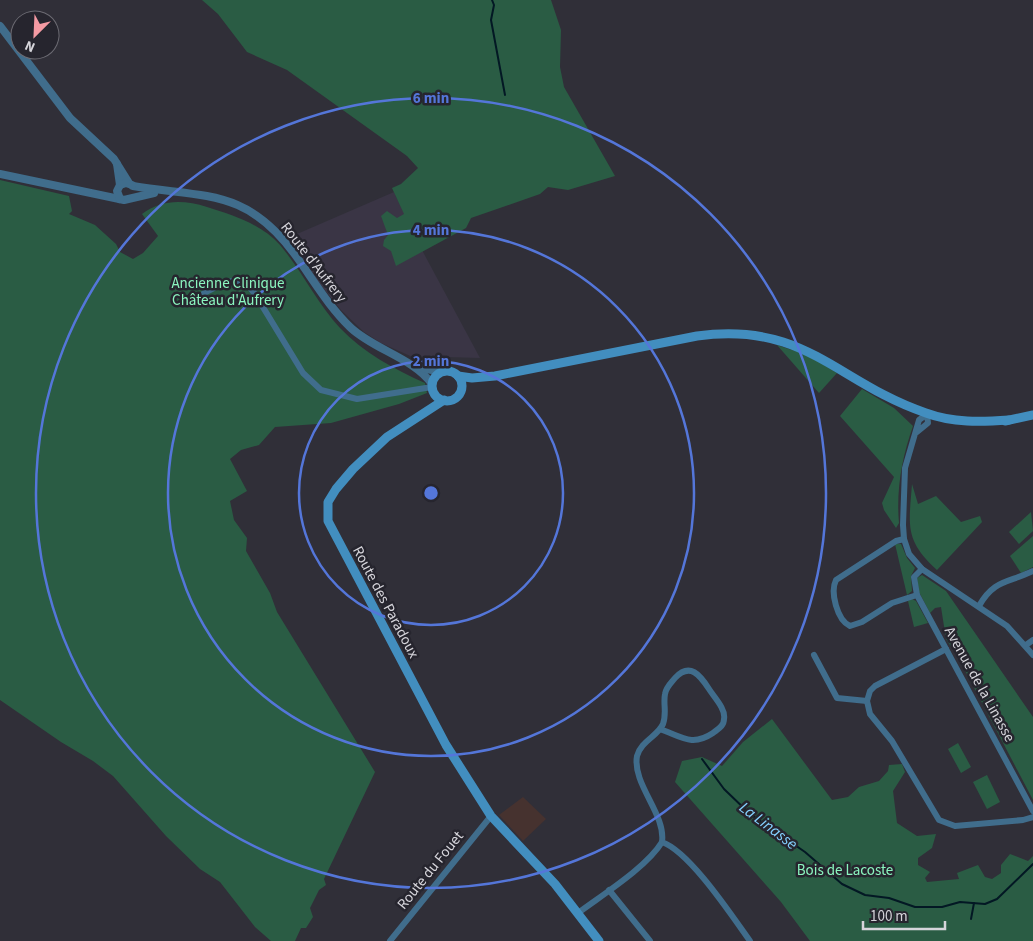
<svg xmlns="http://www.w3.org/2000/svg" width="1033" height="941" viewBox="0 0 1033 941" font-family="'Source Sans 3',sans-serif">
<rect width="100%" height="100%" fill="#302f38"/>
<path fill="#46322f" d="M 523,797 L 546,819 L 523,841 L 499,815 Z"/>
<path fill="#3a3545" d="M 394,192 L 423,252 L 480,358 L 446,357 L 445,361 L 435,367 L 381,343 L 364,332 L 341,310 L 316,279 L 290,237 Z"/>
<g fill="#2a5c44">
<path d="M 202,0 L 551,0 L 561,30 L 560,67 L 564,87 L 615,176 L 568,190 L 548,187 L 540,194 L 471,218 L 466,228 L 396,266 L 391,251 L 383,246 L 384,240 L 388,235 L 381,216 L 387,211 L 397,218 L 404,214 L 392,188 L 401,184 L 418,168 L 407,156 L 287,70 L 247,52 L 218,14 Z"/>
<path d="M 0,180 L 69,196 L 72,211 L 69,214 L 95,225 L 116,244 L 120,252 L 133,259 L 143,253 L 158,236 L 142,214 C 162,199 184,200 207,207 C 233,215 261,224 280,245 C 302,271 317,303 340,328 C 364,353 394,369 425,383 L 427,393 L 399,404 L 331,423 L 275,427 L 259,445 L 241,450 L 230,459 L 247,491 L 230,501 L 234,520 L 247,538 L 246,551 L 270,593 L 277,612 L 375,772 L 324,879 L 326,885 L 319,890 L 310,908 L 313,917 L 306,928 L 301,928 L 295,941 L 271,941 L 255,927 L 220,882 L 200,869 L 166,836 L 113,776 L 93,761 L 61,742 L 0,700 Z"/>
<path d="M 777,345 L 810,356 L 837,373 L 819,393 Z"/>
<path d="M 862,389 L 894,408 L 913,426 C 902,457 896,490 899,523 L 896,528 L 884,510 L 882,503 L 894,477 L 840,416 Z"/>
<path d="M 912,484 L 918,504 L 936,496 L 961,522 L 980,516 L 982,522 L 937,570 C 904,540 909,525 912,484 Z"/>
<path d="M 1031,512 L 1033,531 L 1019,544 L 1009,532 Z"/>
<path d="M 1033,536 L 1033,567 L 1021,573 L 1010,556 Z"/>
<path d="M 895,544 L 901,544 L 907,558 L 915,568 L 911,576 L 912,591 L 907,595 Z"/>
<path d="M 922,575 L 946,591 L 1033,717 L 1033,800 L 958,657 L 946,639 L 941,607 L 935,608 L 930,613 L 919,592 L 917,578 Z"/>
<path d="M 912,599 L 916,601 L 928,623 L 914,627 L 908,601 Z"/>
<path d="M 772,719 L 832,800 L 848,797 L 859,787 L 879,781 L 888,771 L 889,765 L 902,764 L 905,772 L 893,791 L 897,823 L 917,836 L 936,834 L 932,848 L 918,858 L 918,865 L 930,872 L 925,878 L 927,882 L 959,879 L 957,873 L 978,865 L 985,877 L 992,879 L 1001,873 L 1001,865 L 1010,854 L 1028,861 L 1033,856 L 1033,941 L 810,941 L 781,902 L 675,782 L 682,761 L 702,757 L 722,766 L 743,742 Z"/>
<path d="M 958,743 L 971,767 L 961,773 L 948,749 Z"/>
<path d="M 987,775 L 1000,802 L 987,809 L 973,782 Z"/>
</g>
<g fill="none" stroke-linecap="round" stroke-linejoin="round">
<g stroke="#031824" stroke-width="2">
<path d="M 492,0 L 494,5 L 491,20 L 505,95"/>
<path d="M 702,759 L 724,789 L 750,814 L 805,852 L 842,884 L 865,895 L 889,898 L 915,907 L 942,907 L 960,902 L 985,904 L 997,899 L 1033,864"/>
<path d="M 971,919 L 974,903"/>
</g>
<g stroke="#406d8c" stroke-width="6">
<path d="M 204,293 C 224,284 239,270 255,294 L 303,373 L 321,390 L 357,399 L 432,387"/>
<path d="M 917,432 L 928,423 L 927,414 L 919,420 L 905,468 L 903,525 L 904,539 L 909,554 L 922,569 L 1007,626 L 1033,655"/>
<path d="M 904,539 L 896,541 L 836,580 C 830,592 837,620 850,626 L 862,622 L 892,603 L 917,595"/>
<path d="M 922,569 L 914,577 L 917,595 L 1033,811"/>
<path d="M 979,606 C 994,579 1009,583 1033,571"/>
<path d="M 1026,645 L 1033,640"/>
<path d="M 946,649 L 875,686 L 870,691 L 867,701 L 870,714 L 892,741 L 939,820 L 955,826 L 1023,820 L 1033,817"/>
<path d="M 814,655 L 837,698 L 867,701"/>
<path d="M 660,729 C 682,737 692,747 713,733 C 718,729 724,726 724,719 C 726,709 714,697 709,689 C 700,675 690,662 675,678 C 671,683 666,687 665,694 C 663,704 667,713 663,724 C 658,736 641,741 637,756 C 632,784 666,814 662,842 C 690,852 732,916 750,941"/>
<path d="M 609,890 L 650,941"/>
<path d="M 578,913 C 602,895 647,867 662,842"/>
<path d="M 390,941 L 491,816"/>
</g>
<g stroke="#406d8c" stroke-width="8">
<path d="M 0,26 L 70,118 L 114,159 L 129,183"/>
<path d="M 117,164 L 120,185"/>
<path d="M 0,174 L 124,200 L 154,193"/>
<path d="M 133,186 C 206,198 247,188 296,256 C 314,281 329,307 351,328 C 375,350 413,358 432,384"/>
<path d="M 120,199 L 117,191 L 120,185 L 126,183 L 132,185"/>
<path d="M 418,367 L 441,372"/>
</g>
<g stroke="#428ebf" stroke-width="9">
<circle cx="447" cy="386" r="15"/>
<path d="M 458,376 L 472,378 L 495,376 L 697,336 C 806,321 837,383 926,413 C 953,423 981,422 1009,420"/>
<path d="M 444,400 L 387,437 L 353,469 L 336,489 L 328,502 L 328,521 L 446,745 L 491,816 L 555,884 L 599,941"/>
<path d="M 1005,421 L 1033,415"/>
</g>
</g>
<g fill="none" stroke="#5476d9" stroke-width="2.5">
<circle cx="431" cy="493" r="132"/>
<circle cx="431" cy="493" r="263"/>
<circle cx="431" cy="493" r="395"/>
</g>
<g text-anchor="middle" stroke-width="5" stroke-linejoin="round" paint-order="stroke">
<g font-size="15" fill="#d6d5db" stroke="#26252e">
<text transform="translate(314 262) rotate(52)" y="5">Route d'Aufrery</text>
<text transform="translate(386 602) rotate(62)" y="5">Route des Paradoux</text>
<text transform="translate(980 684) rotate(61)" y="5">Avenue de la Linasse</text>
<text transform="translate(430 870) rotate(-51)" y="5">Route du Fouet</text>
</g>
<g font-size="15" fill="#8bf5bf" stroke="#26252e">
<text x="228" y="288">Ancienne Clinique<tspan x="228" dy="17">Château d'Aufrery</tspan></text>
<text x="845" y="875">Bois de Lacoste</text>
</g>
<g font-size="16" font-style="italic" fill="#84d1ff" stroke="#26252e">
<text transform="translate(769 825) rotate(37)" y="6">La Linasse</text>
</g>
</g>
<circle cx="431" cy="493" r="8" fill="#5476d9" stroke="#26252e" stroke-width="2.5"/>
<g font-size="15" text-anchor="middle" font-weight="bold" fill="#5476d9" stroke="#26252e" stroke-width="5" stroke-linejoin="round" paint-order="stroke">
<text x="431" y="103">6 min</text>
<text x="431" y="235">4 min</text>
<text x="431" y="366">2 min</text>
</g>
<g transform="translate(35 35) rotate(204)"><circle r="24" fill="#26252e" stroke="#6c6b73"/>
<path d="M0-4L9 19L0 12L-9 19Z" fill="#f49aa3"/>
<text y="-8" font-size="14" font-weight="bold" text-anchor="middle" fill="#d6d5db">N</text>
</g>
<path d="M863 921v8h82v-8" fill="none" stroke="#d6d5db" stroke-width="2.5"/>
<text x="870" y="921" font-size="15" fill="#d6d5db" stroke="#26252e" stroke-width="4" paint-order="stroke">100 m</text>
</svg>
